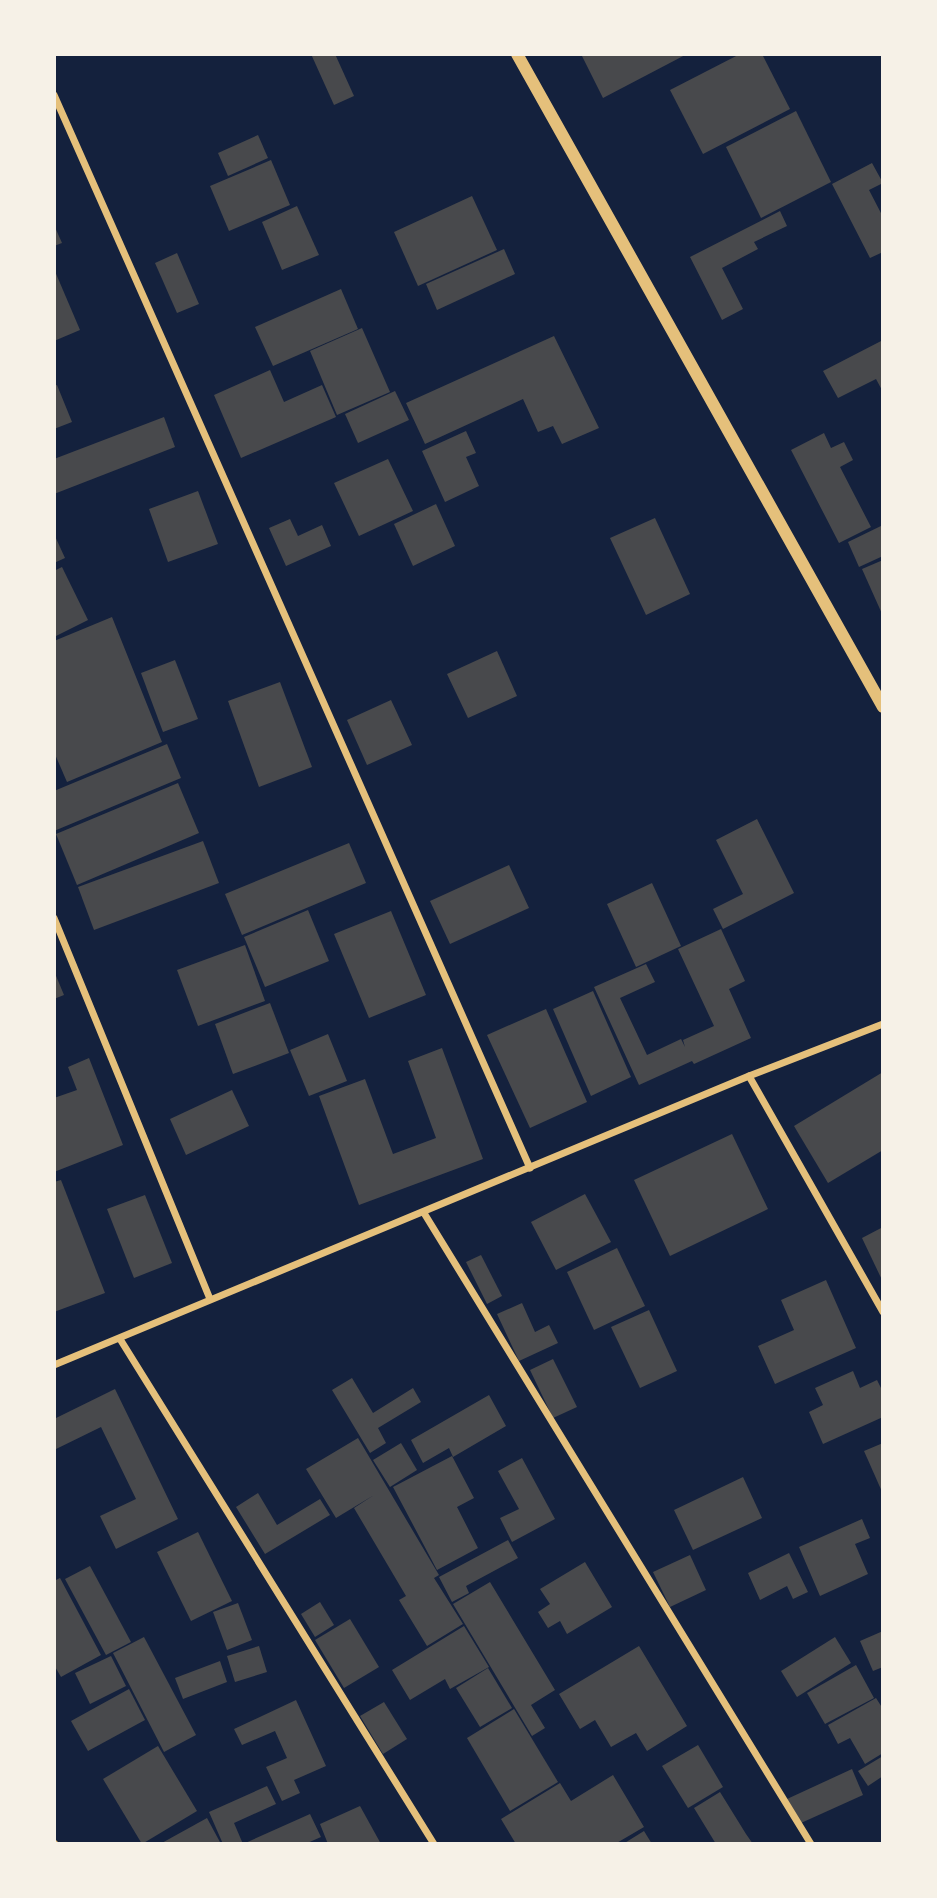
<svg xmlns="http://www.w3.org/2000/svg" width="937" height="1898" viewBox="0 0 937 1898" font-family="'Playfair Display',serif">
<rect width="100%" height="100%" fill="#14213d"/>
<g fill="#48494c">
<path d="M 311,54 L 335,54 L 354,96 L 334,105 Z"/>
<path d="M 581,54 L 687,54 L 603,98 Z"/>
<path d="M 740,54 L 762,54 L 790,109 L 703,154 L 670,90 Z"/>
<path d="M 796,111 L 831,182 L 761,218 L 726,147 Z"/>
<path d="M 258,135 L 268,158 L 228,176 L 218,153 Z"/>
<path d="M 271,160 L 290,205 L 229,231 L 210,186 Z"/>
<path d="M 872,163 L 883,183 L 869,190 L 883,217 L 883,252 L 870,258 L 832,184 Z"/>
<path d="M 472,196 L 497,250 L 418,286 L 394,232 Z"/>
<path d="M 297,206 L 319,255 L 282,270 L 262,222 Z"/>
<path d="M 780,211 L 787,226 L 754,242 L 758,249 L 722,268 L 743,309 L 722,320 L 690,257 Z"/>
<path d="M 54,225 L 62,243 L 54,246 Z"/>
<path d="M 504,249 L 515,274 L 437,310 L 426,284 Z"/>
<path d="M 177,253 L 199,304 L 177,313 L 155,263 Z"/>
<path d="M 54,269 L 80,330 L 54,341 Z"/>
<path d="M 341,289 L 358,329 L 273,366 L 255,327 Z"/>
<path d="M 362,328 L 390,392 L 337,415 L 310,351 Z"/>
<path d="M 554,336 L 599,428 L 562,444 L 553,426 L 538,432 L 523,399 L 425,444 L 406,403 Z"/>
<path d="M 883,340 L 883,392 L 876,379 L 838,398 L 823,371 Z"/>
<path d="M 270,370 L 284,402 L 322,385 L 336,417 L 241,458 L 214,395 Z"/>
<path d="M 57,385 L 72,422 L 54,429 L 54,386 Z"/>
<path d="M 395,391 L 409,420 L 358,443 L 345,414 Z"/>
<path d="M 164,417 L 175,447 L 54,494 L 54,459 Z"/>
<path d="M 466,431 L 476,453 L 466,457 L 479,486 L 445,502 L 422,451 Z"/>
<path d="M 824,433 L 831,448 L 844,442 L 853,460 L 840,467 L 871,527 L 839,543 L 791,450 Z"/>
<path d="M 388,459 L 413,511 L 359,536 L 334,483 Z"/>
<path d="M 198,491 L 218,544 L 168,562 L 149,509 Z"/>
<path d="M 436,504 L 455,546 L 413,566 L 394,524 Z"/>
<path d="M 655,518 L 690,594 L 646,615 L 610,538 Z"/>
<path d="M 290,519 L 298,536 L 322,525 L 331,546 L 286,566 L 269,528 Z"/>
<path d="M 883,525 L 883,556 L 859,567 L 848,542 Z"/>
<path d="M 54,534 L 65,558 L 54,563 Z"/>
<path d="M 883,560 L 883,616 L 862,569 Z"/>
<path d="M 62,567 L 88,620 L 54,637 L 54,571 Z"/>
<path d="M 112,617 L 162,742 L 67,782 L 54,752 L 54,641 Z"/>
<path d="M 497,651 L 517,696 L 468,718 L 447,674 Z"/>
<path d="M 175,660 L 198,719 L 163,732 L 141,673 Z"/>
<path d="M 280,682 L 312,767 L 259,787 L 228,701 Z"/>
<path d="M 391,700 L 412,745 L 367,765 L 347,720 Z"/>
<path d="M 167,744 L 181,778 L 54,831 L 54,791 Z"/>
<path d="M 178,783 L 199,833 L 77,885 L 56,834 Z"/>
<path d="M 757,819 L 794,893 L 723,929 L 713,909 L 743,894 L 716,840 Z"/>
<path d="M 203,841 L 219,883 L 94,930 L 78,887 Z"/>
<path d="M 349,843 L 366,883 L 242,935 L 225,894 Z"/>
<path d="M 509,865 L 529,908 L 450,944 L 430,901 Z"/>
<path d="M 652,883 L 681,946 L 636,967 L 607,904 Z"/>
<path d="M 308,910 L 329,961 L 265,987 L 244,937 Z"/>
<path d="M 391,911 L 426,995 L 369,1018 L 334,934 Z"/>
<path d="M 721,929 L 745,981 L 729,989 L 751,1038 L 694,1064 L 692,1061 L 639,1085 L 594,987 L 646,964 L 655,982 L 620,998 L 647,1055 L 681,1039 L 685,1047 L 683,1040 L 714,1026 L 678,949 Z"/>
<path d="M 245,945 L 265,1001 L 198,1026 L 177,970 Z"/>
<path d="M 54,971 L 64,995 L 54,999 Z"/>
<path d="M 593,991 L 631,1077 L 591,1096 L 553,1009 Z"/>
<path d="M 270,1003 L 289,1053 L 233,1074 L 215,1024 Z"/>
<path d="M 546,1009 L 587,1102 L 530,1128 L 487,1035 Z"/>
<path d="M 328,1034 L 347,1081 L 309,1096 L 290,1050 Z"/>
<path d="M 442,1048 L 483,1159 L 359,1205 L 319,1096 L 365,1079 L 393,1154 L 436,1138 L 408,1061 Z"/>
<path d="M 89,1058 L 123,1145 L 54,1172 L 54,1098 L 77,1090 L 68,1067 Z"/>
<path d="M 883,1072 L 883,1150 L 828,1183 L 794,1126 Z"/>
<path d="M 232,1090 L 249,1126 L 186,1155 L 170,1119 Z"/>
<path d="M 732,1134 L 768,1209 L 670,1256 L 634,1180 Z"/>
<path d="M 61,1180 L 105,1293 L 54,1312 L 54,1182 Z"/>
<path d="M 585,1194 L 611,1242 L 556,1270 L 531,1222 Z"/>
<path d="M 145,1195 L 172,1263 L 134,1278 L 107,1209 Z"/>
<path d="M 883,1227 L 883,1282 L 862,1238 Z"/>
<path d="M 617,1248 L 645,1306 L 594,1330 L 567,1272 Z"/>
<path d="M 481,1255 L 502,1296 L 487,1304 L 466,1262 Z"/>
<path d="M 826,1280 L 856,1348 L 775,1384 L 758,1346 L 794,1330 L 781,1300 Z"/>
<path d="M 522,1303 L 535,1332 L 549,1325 L 558,1343 L 519,1361 L 497,1314 Z"/>
<path d="M 649,1310 L 677,1371 L 640,1388 L 611,1327 Z"/>
<path d="M 553,1359 L 577,1407 L 553,1418 L 530,1370 Z"/>
<path d="M 853,1371 L 860,1388 L 877,1380 L 883,1392 L 883,1417 L 823,1444 L 809,1412 L 823,1405 L 815,1388 Z"/>
<path d="M 352,1378 L 373,1413 L 413,1388 L 421,1402 L 378,1428 L 386,1443 L 370,1453 L 332,1390 Z"/>
<path d="M 115,1389 L 178,1519 L 116,1549 L 100,1516 L 136,1499 L 101,1427 L 54,1450 L 54,1419 Z"/>
<path d="M 489,1395 L 506,1426 L 453,1457 L 449,1448 L 423,1463 L 411,1440 Z"/>
<path d="M 358,1438 L 439,1575 L 434,1578 L 463,1624 L 427,1646 L 399,1600 L 406,1596 L 354,1508 L 374,1495 L 336,1518 L 306,1469 Z"/>
<path d="M 401,1443 L 417,1470 L 390,1487 L 373,1460 Z"/>
<path d="M 883,1443 L 883,1494 L 864,1451 Z"/>
<path d="M 452,1456 L 474,1498 L 457,1507 L 478,1548 L 437,1570 L 393,1487 Z"/>
<path d="M 522,1458 L 555,1519 L 512,1542 L 500,1518 L 519,1509 L 498,1471 Z"/>
<path d="M 743,1477 L 762,1518 L 693,1550 L 674,1510 Z"/>
<path d="M 258,1493 L 277,1525 L 320,1499 L 330,1515 L 265,1554 L 236,1507 Z"/>
<path d="M 862,1519 L 870,1538 L 855,1544 L 868,1574 L 820,1596 L 799,1547 Z"/>
<path d="M 198,1532 L 232,1601 L 191,1621 L 157,1552 Z"/>
<path d="M 508,1540 L 518,1558 L 466,1586 L 469,1593 L 452,1602 L 439,1577 Z"/>
<path d="M 789,1553 L 808,1592 L 793,1599 L 787,1586 L 760,1600 L 748,1573 Z"/>
<path d="M 690,1555 L 706,1590 L 670,1607 L 653,1572 Z"/>
<path d="M 585,1562 L 612,1607 L 567,1634 L 560,1621 L 548,1628 L 538,1612 L 550,1604 L 540,1589 Z"/>
<path d="M 90,1566 L 131,1642 L 106,1655 L 65,1579 Z"/>
<path d="M 60,1578 L 101,1655 L 61,1677 L 54,1665 L 54,1581 Z"/>
<path d="M 490,1582 L 555,1690 L 531,1705 L 545,1728 L 532,1736 L 453,1604 Z"/>
<path d="M 320,1602 L 334,1625 L 315,1637 L 301,1614 Z"/>
<path d="M 238,1603 L 252,1640 L 227,1650 L 213,1612 Z"/>
<path d="M 350,1619 L 379,1667 L 344,1688 L 315,1640 Z"/>
<path d="M 464,1626 L 489,1667 L 450,1689 L 445,1679 L 410,1700 L 392,1670 Z"/>
<path d="M 883,1631 L 883,1667 L 873,1671 L 860,1641 Z"/>
<path d="M 144,1637 L 196,1735 L 164,1752 L 113,1653 Z"/>
<path d="M 835,1637 L 851,1663 L 797,1697 L 781,1671 Z"/>
<path d="M 259,1646 L 267,1672 L 235,1682 L 227,1656 Z"/>
<path d="M 639,1646 L 687,1726 L 647,1751 L 636,1733 L 611,1747 L 595,1720 L 580,1729 L 559,1694 Z"/>
<path d="M 111,1656 L 126,1686 L 90,1704 L 75,1673 Z"/>
<path d="M 220,1661 L 227,1682 L 183,1699 L 175,1678 Z"/>
<path d="M 856,1665 L 874,1698 L 825,1724 L 807,1693 Z"/>
<path d="M 488,1668 L 512,1708 L 480,1727 L 456,1688 Z"/>
<path d="M 129,1689 L 145,1720 L 88,1751 L 71,1721 Z"/>
<path d="M 876,1698 L 883,1709 L 883,1753 L 865,1764 L 850,1738 L 838,1744 L 828,1725 Z"/>
<path d="M 296,1700 L 326,1766 L 294,1780 L 300,1793 L 282,1801 L 266,1767 L 287,1758 L 275,1731 L 242,1745 L 234,1729 Z"/>
<path d="M 384,1702 L 407,1739 L 383,1754 L 360,1716 Z"/>
<path d="M 514,1709 L 558,1782 L 510,1811 L 467,1738 Z"/>
<path d="M 698,1745 L 723,1787 L 688,1808 L 662,1766 Z"/>
<path d="M 158,1746 L 197,1811 L 142,1844 L 103,1779 Z"/>
<path d="M 883,1756 L 883,1776 L 868,1786 L 858,1771 Z"/>
<path d="M 852,1769 L 863,1795 L 801,1823 L 787,1799 Z"/>
<path d="M 613,1775 L 644,1827 L 615,1844 L 516,1844 L 501,1819 L 560,1783 L 571,1801 Z"/>
<path d="M 267,1786 L 276,1804 L 234,1823 L 243,1844 L 310,1814 L 321,1837 L 305,1844 L 223,1844 L 209,1812 Z"/>
<path d="M 720,1792 L 746,1834 L 753,1844 L 716,1844 L 694,1808 Z"/>
<path d="M 360,1806 L 381,1844 L 328,1844 L 320,1824 Z"/>
<path d="M 207,1818 L 221,1844 L 160,1844 Z"/>
<path d="M 644,1831 L 652,1844 L 623,1844 Z"/>
</g>
<g fill="none" stroke-linecap="round" stroke-linejoin="round">
<g stroke="#e5c07b" stroke-width="7">
<path d="M 54,95 L 530,1168"/>
<path d="M 54,918 L 210,1299"/>
<path d="M 749,1076 L 883,1312"/>
<path d="M 424,1213 L 811,1844"/>
<path d="M 120,1339 L 434,1844"/>
<path d="M 54,1365 L 749,1076 L 883,1024"/>
<path d="M 54,1843 L 55,1844"/>
</g>
<path stroke="#e5c07b" stroke-width="12" d="M 517,54 L 883,707"/>
</g>
<rect width="937" height="1898" fill="none" stroke="#f6f1e7" stroke-width="112"/>
</svg>
